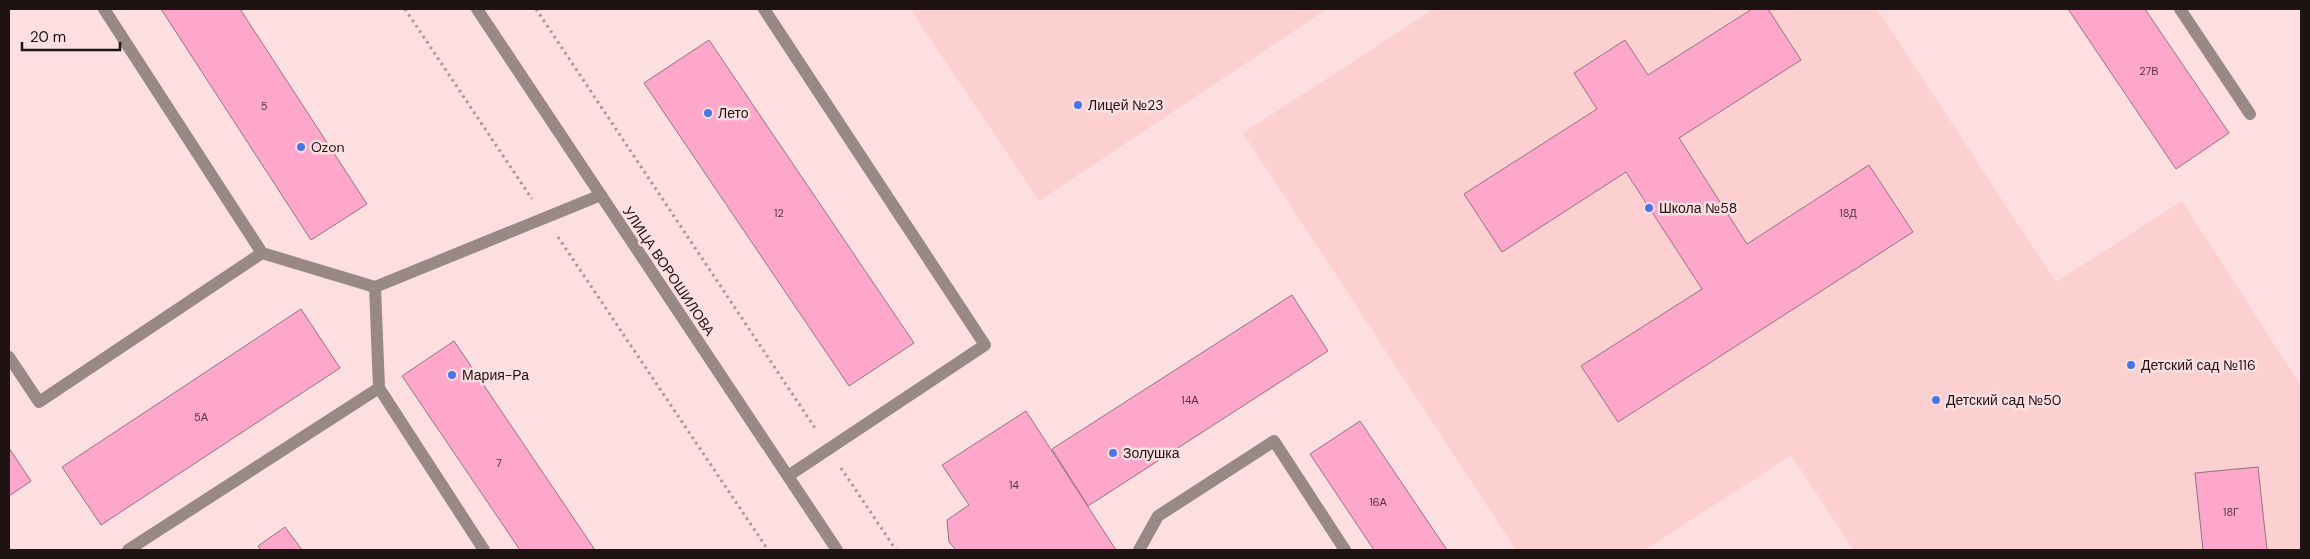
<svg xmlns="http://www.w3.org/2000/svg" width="2310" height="559" viewBox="0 0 2310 559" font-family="'DM Sans',sans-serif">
<rect width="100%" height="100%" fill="#fddfe1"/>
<g fill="#fccfd1">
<path d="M 910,9 L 1327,9 L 1039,201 Z"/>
<path d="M 1434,9 L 1877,9 L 2056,282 L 2182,201 L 2301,386 L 2301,550 L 1854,550 L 1791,455 L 1645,550 L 1516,550 L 1243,133 Z"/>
</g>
<g fill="#fea7cb" stroke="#927480">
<path d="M 161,9 L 240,9 L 367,204 L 311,240 Z"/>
<path d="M 1752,9 L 1768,9 L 1801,60 L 1679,138 L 1747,244 L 1869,165 L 1913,232 L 1618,422 L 1581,366 L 1702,289 L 1626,172 L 1502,252 L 1464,194 L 1597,109 L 1574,73 L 1625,40 L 1648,75 Z"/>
<path d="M 2068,9 L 2145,9 L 2229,133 L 2176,169 Z"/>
<path d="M 709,40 L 914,343 L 849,386 L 644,83 Z"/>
<path d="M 1292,295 L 1328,351 L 1088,506 L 1052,449 Z"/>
<path d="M 301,309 L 340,368 L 101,525 L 62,467 Z"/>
<path d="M 454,341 L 595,550 L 520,550 L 402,376 Z"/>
<path d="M 1026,411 L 1116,550 L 956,550 L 949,542 L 947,520 L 969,505 L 942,465 Z"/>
<path d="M 1360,421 L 1447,550 L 1374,550 L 1310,454 Z"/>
<path d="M 9,448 L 31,481 L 9,496 Z"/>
<path d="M 2258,467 L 2267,550 L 2203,550 L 2195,473 Z"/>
<path d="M 285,527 L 302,550 L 261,550 L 258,546 Z"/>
</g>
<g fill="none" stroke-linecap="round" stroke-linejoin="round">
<g stroke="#ab9495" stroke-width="3" stroke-dasharray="2.5 4" stroke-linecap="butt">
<path d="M 405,9 L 532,199"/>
<path d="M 536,9 L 817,431"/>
<path d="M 558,237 L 768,550"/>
<path d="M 841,468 L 896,550"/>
</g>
<g stroke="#988985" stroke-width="12">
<path d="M 104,9 L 262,253 L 375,287"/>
<path d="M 477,9 L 837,550"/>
<path d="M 764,9 L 985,345 L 788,476"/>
<path d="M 2180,9 L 2250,114"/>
<path d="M 9,357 L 39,402 L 262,253"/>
<path d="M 379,388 L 484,550"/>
<path d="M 128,550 L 379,388 L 375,287 L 601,195"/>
<path d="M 1139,550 L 1158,516 L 1274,441 L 1345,550"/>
</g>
</g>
<g fill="#4874e7" stroke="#fddfe1" stroke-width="2">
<circle cx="1078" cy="105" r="5"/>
<circle cx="708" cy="113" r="5"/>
<circle cx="301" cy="147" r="5"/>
<circle cx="1649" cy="208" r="5"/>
<circle cx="2131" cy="365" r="5"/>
<circle cx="452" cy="375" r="5"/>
<circle cx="1936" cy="400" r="5"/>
<circle cx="1113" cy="453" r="5"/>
</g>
<g text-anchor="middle" stroke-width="5" stroke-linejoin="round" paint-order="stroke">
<g font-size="11" fill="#563741">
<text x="2149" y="75">27В</text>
<text x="264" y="110">5</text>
<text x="779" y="217">12</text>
<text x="1848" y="217">18Д</text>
<text x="1190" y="404">14А</text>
<text x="201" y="421">5А</text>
<text x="499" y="467">7</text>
<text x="1014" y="489">14</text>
<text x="1378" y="506">16А</text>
<text x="2231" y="516">18Г</text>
</g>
<g font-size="14" fill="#1e1213" stroke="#fddfe1" text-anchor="start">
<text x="1088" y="110">Лицей №23</text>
<text x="718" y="118">Лето</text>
<text x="311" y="152">Ozon</text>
<text x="1659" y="213">Школа №58</text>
<text x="2141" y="370">Детский сад №116</text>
<text x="462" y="380">Мария-Ра</text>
<text x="1946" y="405">Детский сад №50</text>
<text x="1123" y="458">Золушка</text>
</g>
<g font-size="14" fill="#1e1213" stroke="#fddfe1">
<text transform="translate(669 271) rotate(56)" y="5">УЛИЦА ВОРОШИЛОВА</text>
</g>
</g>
<rect width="2310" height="559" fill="none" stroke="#1e1213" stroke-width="20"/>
<path d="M22 42v8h98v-8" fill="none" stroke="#1e1213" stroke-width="2.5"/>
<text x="30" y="42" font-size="15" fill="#1e1213" stroke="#fddfe1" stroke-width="4" paint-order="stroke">20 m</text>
</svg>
